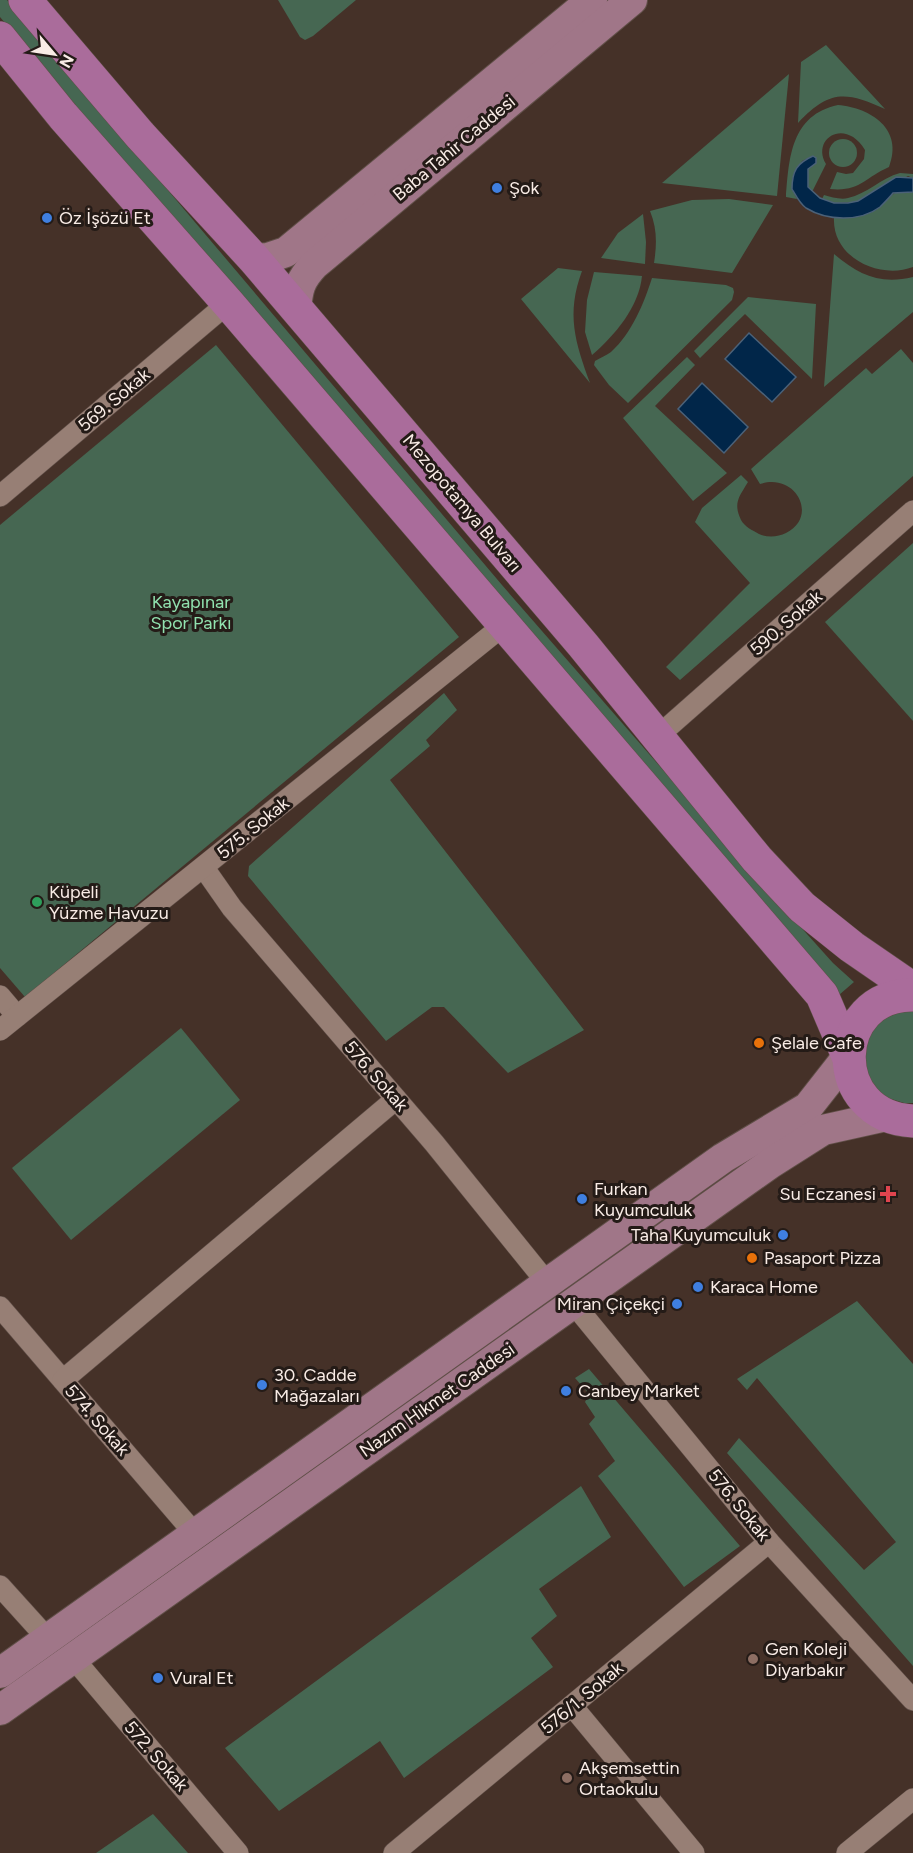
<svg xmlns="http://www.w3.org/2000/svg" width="913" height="1853" viewBox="0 0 913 1853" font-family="Figtree,sans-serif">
<rect width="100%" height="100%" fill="#453128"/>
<g fill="#466752">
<path d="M 0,0 L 7,0 L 502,585 L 771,894 L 833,963 L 854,982 L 839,995 L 240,300 L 0,17 Z"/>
<path d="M 278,0 L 356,0 L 313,36 L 305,40 L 300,37 Z"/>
<path d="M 826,45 L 885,109 C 845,91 829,90 798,123 L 801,62 Z"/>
<path d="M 789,74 L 777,196 L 662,183 Z"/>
<path d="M 838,105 C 871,108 904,129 889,167 C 864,178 860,192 830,189 L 837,172 L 846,174 L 853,173 L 864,159 L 865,150 C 845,117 811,139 826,164 L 812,192 C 802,181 808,168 813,156 L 802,161 L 792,189 L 797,199 L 786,197 C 789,158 791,115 838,105 Z"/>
<circle cx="843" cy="153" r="14"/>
<path d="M 900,173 L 913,174 L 913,178 L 908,176 L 858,202 L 834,203 L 822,199 L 824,195 C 831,197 841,200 848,198 C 867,194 881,178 900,173 Z"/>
<path d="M 897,192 L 913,192 L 913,267 C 879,280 832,257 834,218 L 851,218 Z"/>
<path d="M 729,199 L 773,205 L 732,273 L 654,263 C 657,244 657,228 650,211 L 692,200 Z"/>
<path d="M 643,214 L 646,242 L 645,264 L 601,258 L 618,233 Z"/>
<path d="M 834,254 C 859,275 880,285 913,277 L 913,312 L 824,387 Z"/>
<path d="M 558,268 L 582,271 C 566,314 575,342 590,383 L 521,299 Z"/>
<path d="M 594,272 L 642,276 C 639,307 615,335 592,355 L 585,332 L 587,300 Z"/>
<path d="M 652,278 L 726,285 L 733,288 L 734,292 L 732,300 L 628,403 L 609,385 L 594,365 L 595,361 C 600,358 607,355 611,352 C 632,333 644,303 652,278 Z"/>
<path d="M 748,297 L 816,304 L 812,379 L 745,314 L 700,358 L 694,351 Z"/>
<path d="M 216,345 L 459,637 L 25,997 L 0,968 L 0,525 Z"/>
<path d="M 901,349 L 913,363 L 913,476 L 680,680 L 666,667 L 750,583 L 695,522 L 702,508 L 741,475 L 748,482 C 739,497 733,503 741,520 C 745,527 752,530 759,534 C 768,538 778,537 786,533 C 819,517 796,472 760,484 L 751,469 L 866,368 L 872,374 Z"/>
<path d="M 687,357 L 695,365 L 655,406 L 727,473 L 693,501 L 623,418 Z"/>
<path d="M 913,543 L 913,721 L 825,622 Z"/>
<path d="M 444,693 L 457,710 L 426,740 L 430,746 L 390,780 L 584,1030 L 508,1073 L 444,1007 L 432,1007 L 386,1041 L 248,876 L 249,866 Z"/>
<path d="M 913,1007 L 913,1103 L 904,1103 L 888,1098 L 875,1088 L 866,1074 L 864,1041 L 881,1016 Z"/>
<path d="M 181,1028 L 240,1100 L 71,1240 L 12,1168 Z"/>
<path d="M 857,1301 L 913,1364 L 913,1666 L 727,1453 L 739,1438 L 864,1570 L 896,1542 L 757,1378 L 747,1390 L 737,1379 Z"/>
<path d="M 589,1369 L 740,1546 L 684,1587 L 598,1476 L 615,1461 L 589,1424 L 595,1417 L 585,1402 L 589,1394 L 575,1378 Z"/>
<path d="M 581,1486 L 611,1537 L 539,1589 L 557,1616 L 531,1638 L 553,1667 L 404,1778 L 380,1741 L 279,1811 L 225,1748 Z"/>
<path d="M 153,1814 L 188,1853 L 96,1853 Z"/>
</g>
<g fill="#012649" stroke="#4b6178" stroke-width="1.5">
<path d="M 813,156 L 816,158 L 816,163 L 808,169 L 808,187 L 820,198 L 834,203 L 848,203 L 858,201 L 896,177 L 913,178 L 913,192 L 893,193 C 889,198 884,203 880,207 C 860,222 827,221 806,208 C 800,204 796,196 792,189 C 792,171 797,163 813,156 Z"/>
<path d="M 749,333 L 796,377 L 772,402 L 725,359 Z"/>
<path d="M 702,383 L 748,427 L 724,453 L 678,409 Z"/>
</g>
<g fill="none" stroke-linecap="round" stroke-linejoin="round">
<defs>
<g id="street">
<path d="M 0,496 L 228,303"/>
<path d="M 658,736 L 913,511"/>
<path d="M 204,868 L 232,908 L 434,1143 L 548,1284"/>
<path d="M 0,996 L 17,1016"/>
<path d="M 0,1030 L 504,625"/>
<path d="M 573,1303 L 769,1542 L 913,1700"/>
<path d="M 0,1307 L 195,1534"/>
<path d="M 63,1380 L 396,1099"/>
<path d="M 0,1586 L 47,1638"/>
<path d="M 74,1659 L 238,1853"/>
<path d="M 572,1706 L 694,1853"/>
<path d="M 394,1853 L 769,1542"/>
<path d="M 847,1853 L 913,1799"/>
</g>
<g id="secondary">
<path d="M 254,259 L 268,258 L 286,252 L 592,0"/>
<path d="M 296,309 C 298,288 300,280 314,265 L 632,0"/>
<path d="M 0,1673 L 723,1158 L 808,1107 L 848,1056"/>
<path d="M 0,1710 L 771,1163 L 823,1130 L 886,1116"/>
</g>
<g id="primary">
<path d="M 25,0 L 140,135 L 254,259 L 583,645 L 757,859 L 802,907 L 852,947 L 913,989"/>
<path d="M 0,38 L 63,116 L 228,303 L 822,995 L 848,1056"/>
<path d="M 913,995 C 830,994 826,1117 913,1121"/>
</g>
</defs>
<use href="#street" stroke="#604f48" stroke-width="22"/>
<use href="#secondary" stroke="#604f48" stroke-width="32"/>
<use href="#primary" stroke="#604f48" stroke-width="34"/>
<use href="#street" stroke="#977f75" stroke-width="21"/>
<use href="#secondary" stroke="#a07688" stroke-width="30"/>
<use href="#primary" stroke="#aa6c9b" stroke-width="33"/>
</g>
<g fill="#3f7fe0" stroke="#241b17" stroke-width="2">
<circle cx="497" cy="188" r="6"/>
<circle cx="47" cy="218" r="6"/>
<circle cx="582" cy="1199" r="6"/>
<circle cx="783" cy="1235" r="6"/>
<circle cx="698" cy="1287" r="6"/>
<circle cx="677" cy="1304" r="6"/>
<circle cx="262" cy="1385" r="6"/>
<circle cx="566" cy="1391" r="6"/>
<circle cx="158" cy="1678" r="6"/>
</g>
<circle fill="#2e9e5b" stroke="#241b17" stroke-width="2" cx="37" cy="902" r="6"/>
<g fill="#e8710a" stroke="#241b17" stroke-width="2">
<circle cx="759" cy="1043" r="6"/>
<circle cx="752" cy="1258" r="6"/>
</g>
<path fill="#e0444e" stroke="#241b17" stroke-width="2" d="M885 1185h6v6h6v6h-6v6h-6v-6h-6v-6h6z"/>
<g fill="#8d6e63" stroke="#241b17" stroke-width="2">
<circle cx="753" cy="1659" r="6"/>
<circle cx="567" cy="1778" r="6"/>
</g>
<g text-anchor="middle" stroke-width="6" stroke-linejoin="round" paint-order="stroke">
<g font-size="18" fill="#f9ece6" stroke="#241b17">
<text transform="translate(454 148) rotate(-40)" y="6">Baba Tahir Caddesi</text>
<text transform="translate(114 400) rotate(-40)" y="6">569. Sokak</text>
<text transform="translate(462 503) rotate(50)" y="6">Mezopotamya Bulvarı</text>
<text transform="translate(786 623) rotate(-41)" y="6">590. Sokak</text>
<text transform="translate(253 828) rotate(-39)" y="6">575. Sokak</text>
<text transform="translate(376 1076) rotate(49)" y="6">576. Sokak</text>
<text transform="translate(437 1400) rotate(-35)" y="6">Nazım Hikmet Caddesi</text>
<text transform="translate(97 1420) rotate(49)" y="6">574. Sokak</text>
<text transform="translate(739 1505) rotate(51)" y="6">576. Sokak</text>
<text transform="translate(582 1698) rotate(-40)" y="6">576/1. Sokak</text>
<text transform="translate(156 1756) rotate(49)" y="6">572. Sokak</text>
</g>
<g font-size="18" fill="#f9ece6" stroke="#241b17" text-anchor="start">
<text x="509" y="194">Şok</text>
<text x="59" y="224">Öz İşözü Et</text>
<text x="49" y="898">Küpeli<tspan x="49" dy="21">Yüzme Havuzu</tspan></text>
<text x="771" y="1049">Şelale Cafe</text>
<text x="594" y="1195">Furkan<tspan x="594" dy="21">Kuyumculuk</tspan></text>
<text x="876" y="1200" text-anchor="end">Su Eczanesi</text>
<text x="771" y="1241" text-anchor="end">Taha Kuyumculuk</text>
<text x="764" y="1264">Pasaport Pizza</text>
<text x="710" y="1293">Karaca Home</text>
<text x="665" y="1310" text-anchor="end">Miran Çiçekçi</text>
<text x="274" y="1381">30. Cadde<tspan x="274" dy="21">Mağazaları</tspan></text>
<text x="578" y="1397">Canbey Market</text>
<text x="765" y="1655">Gen Koleji<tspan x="765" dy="21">Diyarbakır</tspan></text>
<text x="170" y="1684">Vural Et</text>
<text x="579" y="1774">Akşemsettin<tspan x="579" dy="21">Ortaokulu</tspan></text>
</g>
<g font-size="18" fill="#91e2af" stroke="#241b17">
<text x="191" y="608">Kayapınar<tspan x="191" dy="21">Spor Parkı</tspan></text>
</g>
</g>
<g transform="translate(54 54) rotate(119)" stroke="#241b17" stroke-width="4.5" paint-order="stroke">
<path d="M0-4.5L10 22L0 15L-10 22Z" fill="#f9ece6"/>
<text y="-9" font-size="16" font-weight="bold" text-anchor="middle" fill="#f9ece6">N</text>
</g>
</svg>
